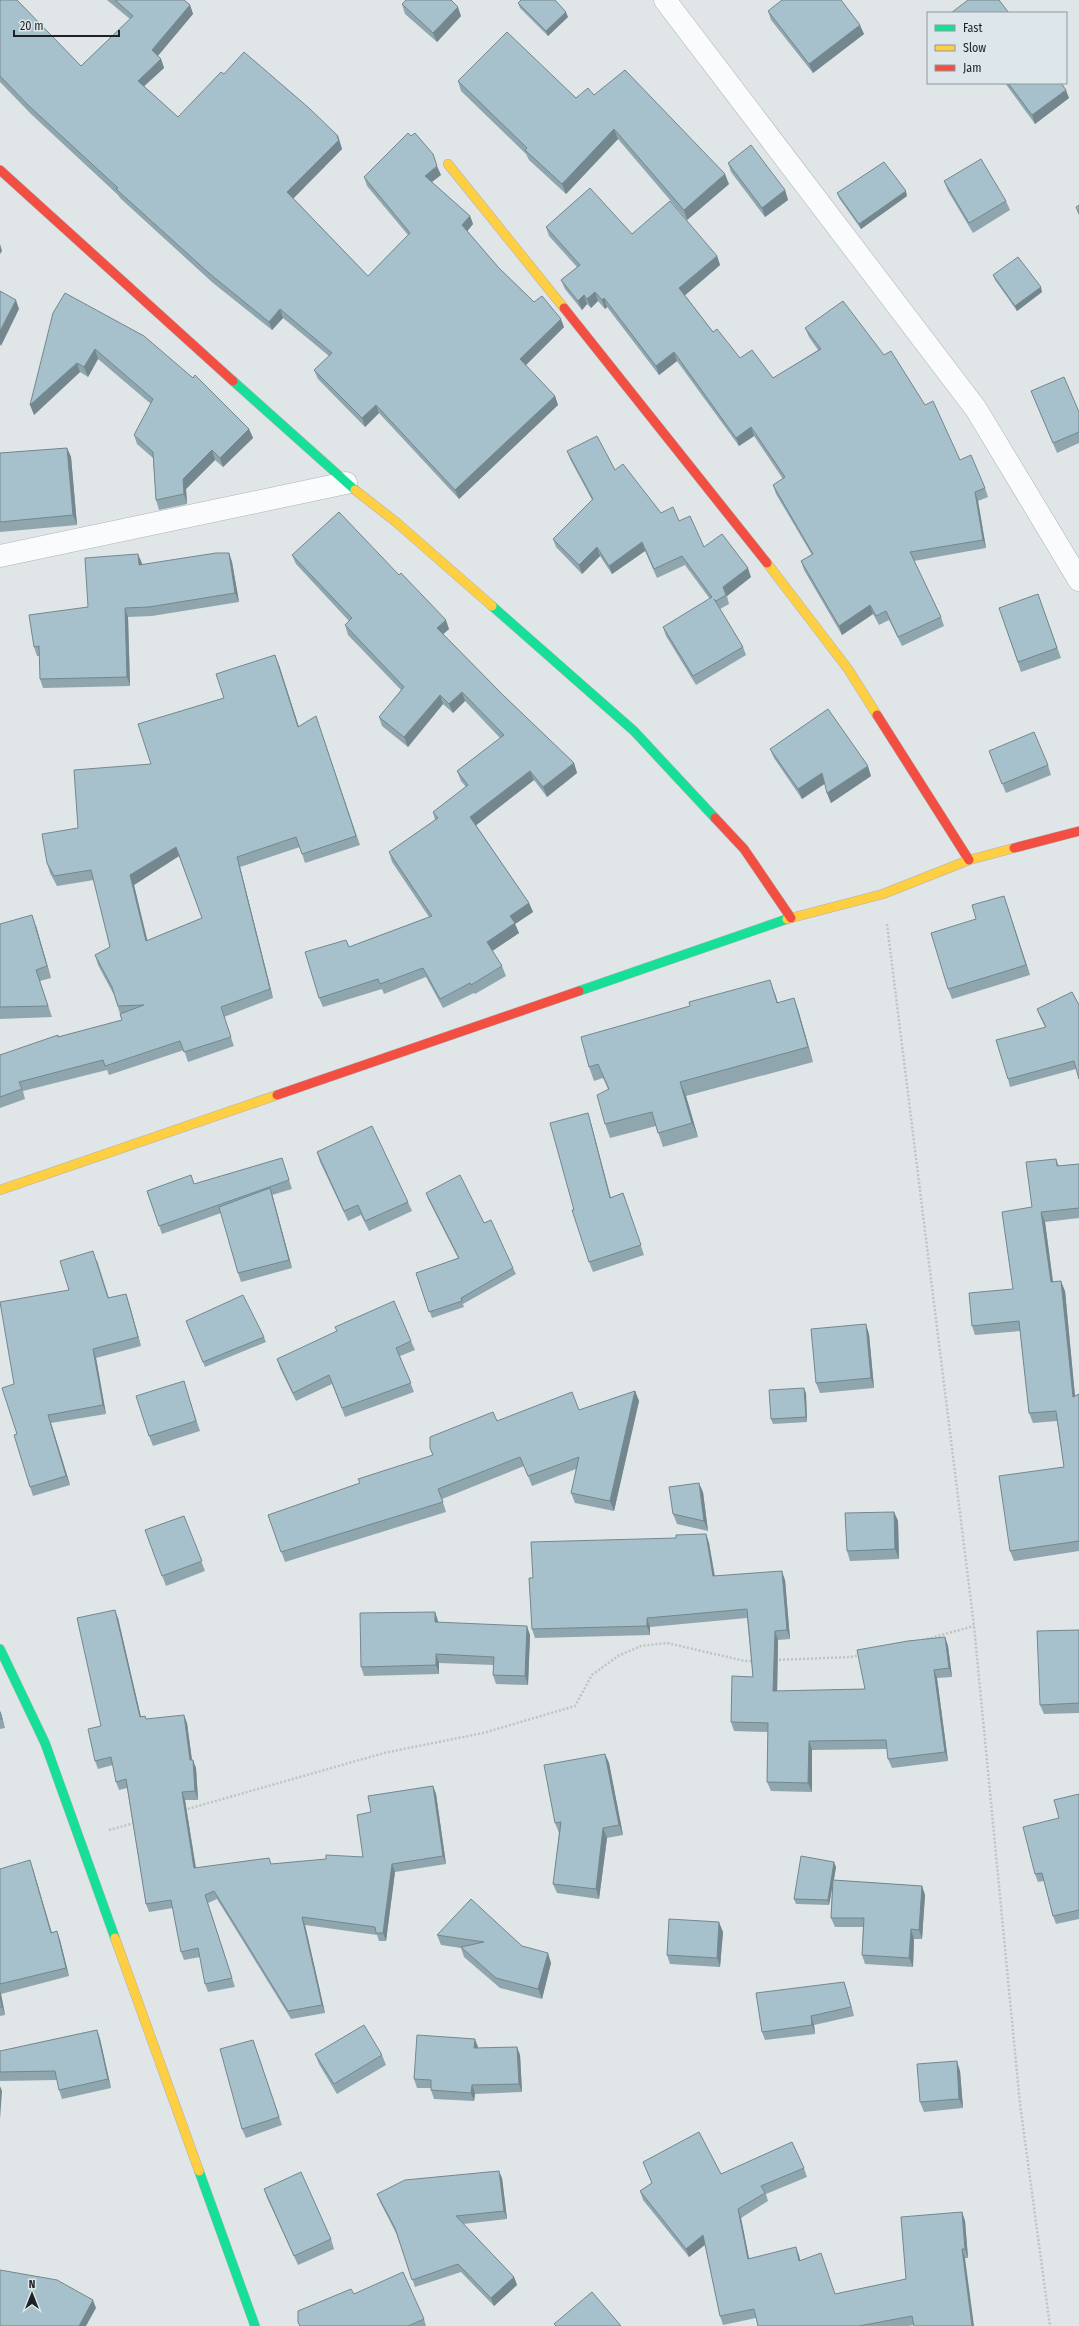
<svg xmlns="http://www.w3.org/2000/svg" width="1079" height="2326" viewBox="0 0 1079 2326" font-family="'Fira Sans Condensed',sans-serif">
<rect width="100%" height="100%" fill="#e0e5e8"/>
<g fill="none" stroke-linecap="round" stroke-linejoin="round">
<defs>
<g id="street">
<path d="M 665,0 L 976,409 L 1079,580"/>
<path d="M 0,556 L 346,483"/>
</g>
<g id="fast">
<path d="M 233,381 L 355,490"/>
<path d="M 492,606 L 634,731 L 715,818"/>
<path d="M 579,991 L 787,919"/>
<path d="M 0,1649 L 45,1743 L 115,1938"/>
<path d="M 199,2171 L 255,2326"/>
</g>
<g id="slow">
<path d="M 448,164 L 564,308"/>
<path d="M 355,490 L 396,522 L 492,606"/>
<path d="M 767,563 L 848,669 L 877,715"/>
<path d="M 787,919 L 883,894 L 969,860 L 1014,848"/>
<path d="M 0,1190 L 277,1095"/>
<path d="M 115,1938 L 199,2171"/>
</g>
<g id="jam">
<path d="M 0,170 L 233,381"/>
<path d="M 564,308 L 767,563"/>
<path d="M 877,715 L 969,860"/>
<path d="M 715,818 L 744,849 L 791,918"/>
<path d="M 1014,848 L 1079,831"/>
<path d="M 277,1095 L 579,991"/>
</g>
</defs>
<use href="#street" stroke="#aeb2b4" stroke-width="23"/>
<use href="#fast" stroke="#aeb2b4" stroke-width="10"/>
<use href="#slow" stroke="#aeb2b4" stroke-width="10"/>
<use href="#jam" stroke="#aeb2b4" stroke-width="10"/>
<g stroke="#c1c2c4" stroke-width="2.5" stroke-dasharray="2 2" stroke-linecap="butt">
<path d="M 887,924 L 974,1626 L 1020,2104 L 1050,2326"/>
<path d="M 923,1640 L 974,1626"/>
<path d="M 775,1660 L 851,1657 L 860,1655"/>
<path d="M 184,1810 L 384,1753 L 483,1733 L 575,1706 L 592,1675 L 618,1656 L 641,1646 L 667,1643 L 745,1661 L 754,1661"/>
<path d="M 109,1830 L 135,1823"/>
</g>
<use href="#street" stroke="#fafbfc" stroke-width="22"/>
<use href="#fast" stroke="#16e098" stroke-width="9"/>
<use href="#slow" stroke="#ffcf43" stroke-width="9"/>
<use href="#jam" stroke="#f24e42" stroke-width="9"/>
</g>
<g fill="#8fa6af" fill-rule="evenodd">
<path d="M 0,0 L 81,66 L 130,19 L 107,0 L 184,0 L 190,5 L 193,14 L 158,56 L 161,59 L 164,68 L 144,86 L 178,117 L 224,74 L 338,136 L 342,149 L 293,198 L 368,276 L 408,235 L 367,186 L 364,177 L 441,175 L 432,182 L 470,216 L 473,224 L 467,231 L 498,267 L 534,302 L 564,327 L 525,366 L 555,396 L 558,405 L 459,499 L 379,413 L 365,427 L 318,379 L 314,370 L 329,356 L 283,318 L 272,330 L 213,283 L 120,198 L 118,195 L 31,114 L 0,82 Z"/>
<path d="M 518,3 L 568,17 L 548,36 L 520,8 Z"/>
<path d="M 402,4 L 461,16 L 437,42 L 405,14 Z"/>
<path d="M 768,11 L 864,34 L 813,73 L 771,20 Z"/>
<path d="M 458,81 L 576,98 L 594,95 L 729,184 L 687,220 L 618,139 L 566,194 L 529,160 L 526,154 L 461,91 Z"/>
<path d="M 1005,83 L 1061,83 L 1069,98 L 1035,124 Z"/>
<path d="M 728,163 L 785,190 L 788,200 L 765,217 L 731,172 Z"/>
<path d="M 944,181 L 1006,201 L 1010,210 L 973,233 L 948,191 Z"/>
<path d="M 837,193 L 907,196 L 861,229 L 839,198 Z"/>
<path d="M 546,227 L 632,234 L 717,256 L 720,265 L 685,295 L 713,332 L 740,358 L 773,378 L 818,350 L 809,337 L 805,328 L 960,460 L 985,488 L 988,497 L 978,501 L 986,548 L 914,561 L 941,617 L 944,626 L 902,646 L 889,620 L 879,625 L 873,614 L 842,635 L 804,570 L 801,561 L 812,555 L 776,494 L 773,485 L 783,479 L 754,436 L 739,446 L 677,361 L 659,375 L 607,307 L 605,309 L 598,301 L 591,308 L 587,304 L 582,310 L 565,289 L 561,280 L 577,267 L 549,236 Z"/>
<path d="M 993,275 L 1042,292 L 1017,311 L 995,280 Z"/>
<path d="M 53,313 L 249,429 L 253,438 L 223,467 L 215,460 L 186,489 L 187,504 L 159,510 L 156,500 L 153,458 L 137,444 L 134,435 L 151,404 L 98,359 L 88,377 L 80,372 L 34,415 Z"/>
<path d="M 1031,391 L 1079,412 L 1079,443 L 1057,453 Z"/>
<path d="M 67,448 L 71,457 L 77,525 L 0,532 L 0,453 Z"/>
<path d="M 567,451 L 615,470 L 661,513 L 679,521 L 704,547 L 751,577 L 727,596 L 729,604 L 720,609 L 743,647 L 746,655 L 696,685 L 666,636 L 663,627 L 710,599 L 685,565 L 657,578 L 645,551 L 612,574 L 600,556 L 582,574 L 556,547 L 553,539 L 592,500 L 570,459 Z"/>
<path d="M 229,553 L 232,562 L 239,602 L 152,616 L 128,617 L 130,686 L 43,688 L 40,679 L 40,656 L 37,656 L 34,647 L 88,607 L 142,563 L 142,565 Z"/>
<path d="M 292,555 L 449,629 L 443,634 L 503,695 L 574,763 L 577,773 L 547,797 L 534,780 L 476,825 L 529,903 L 533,912 L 515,924 L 519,933 L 492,951 L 502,966 L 506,976 L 475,994 L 474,993 L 443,1008 L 426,977 L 384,994 L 382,989 L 323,1007 L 319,998 L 349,947 L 429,917 L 392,862 L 389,852 L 435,820 L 433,812 L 466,787 L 461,781 L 457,771 L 500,738 L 465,701 L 453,713 L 443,704 L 408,747 L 382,726 L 379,717 L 401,690 L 348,635 L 345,625 L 349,621 L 296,564 Z"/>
<path d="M 1038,594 L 1061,658 L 1021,672 L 999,608 Z"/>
<path d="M 279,665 L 299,727 L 316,716 L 360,845 L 305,863 L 300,847 L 240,867 L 273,998 L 224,1017 L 234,1046 L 188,1062 L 184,1050 L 109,1075 L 107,1070 L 23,1091 L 25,1099 L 0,1108 L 0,1055 L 58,1037 L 122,1020 L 114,995 L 98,965 L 95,955 L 110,947 L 94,880 L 57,886 L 50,873 L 47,863 L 78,828 L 151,764 L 224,698 ZM 179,856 L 202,918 L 147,941 L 134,885 Z"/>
<path d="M 770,749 L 871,776 L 831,803 L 827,793 L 825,783 L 802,799 L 774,758 Z"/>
<path d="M 989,751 L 1048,765 L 1051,775 L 1006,793 Z"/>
<path d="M 1004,896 L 1030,975 L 952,999 L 948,989 L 976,919 Z"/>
<path d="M 0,924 L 36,926 L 51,978 L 40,981 L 52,1017 L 0,1019 Z"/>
<path d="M 775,994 L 778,1003 L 794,998 L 799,1013 L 813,1062 L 686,1096 L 698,1137 L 663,1147 L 656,1126 L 610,1138 L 605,1124 L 608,1089 L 603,1078 L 594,1081 L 589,1067 Z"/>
<path d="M 1079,1005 L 1076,1069 L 1010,1087 L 1008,1079 L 1045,1027 L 1040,1017 L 1037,1009 Z"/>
<path d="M 591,1123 L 611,1198 L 623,1193 L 644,1255 L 593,1272 L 589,1262 L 574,1210 Z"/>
<path d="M 317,1152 L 408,1202 L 412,1211 L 369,1231 L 361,1215 L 348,1221 L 320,1162 Z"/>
<path d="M 282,1158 L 292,1189 L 272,1195 L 292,1268 L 241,1282 L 238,1273 L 221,1213 L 162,1234 L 147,1191 L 194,1184 Z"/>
<path d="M 1056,1159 L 1059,1166 L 1079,1164 L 1079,1218 L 1045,1222 L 1053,1281 L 1065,1291 L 1075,1396 L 1079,1394 L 1079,1551 L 1014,1561 L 1010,1551 L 1064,1467 L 1057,1421 L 1033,1423 L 1029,1413 L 1020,1331 L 975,1335 L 972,1326 L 1013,1289 L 1032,1207 Z"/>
<path d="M 426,1193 L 484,1223 L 513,1268 L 516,1274 L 463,1304 L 464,1307 L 432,1318 L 416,1273 L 458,1258 L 428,1199 Z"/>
<path d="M 97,1260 L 109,1298 L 129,1303 L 141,1346 L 96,1358 L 106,1414 L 51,1423 L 70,1485 L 33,1496 L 30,1487 L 17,1434 L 14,1384 L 69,1290 Z"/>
<path d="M 188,1326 L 264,1337 L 266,1342 L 205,1367 Z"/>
<path d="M 869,1334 L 874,1388 L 820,1393 L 816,1383 Z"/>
<path d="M 411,1341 L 415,1350 L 400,1356 L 414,1392 L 345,1417 L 332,1384 L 296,1401 L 280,1368 L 277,1359 Z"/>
<path d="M 187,1391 L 200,1431 L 153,1446 L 149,1436 Z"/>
<path d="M 635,1391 L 639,1401 L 614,1511 L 575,1503 L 571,1493 L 576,1469 L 532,1486 L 524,1466 L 442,1499 L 446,1512 L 285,1562 L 268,1515 L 360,1483 L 433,1455 L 497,1421 L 579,1410 Z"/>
<path d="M 806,1393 L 807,1422 L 773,1424 L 771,1419 Z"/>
<path d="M 703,1492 L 708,1531 L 677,1524 L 673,1514 Z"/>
<path d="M 894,1512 L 898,1521 L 899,1559 L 850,1561 L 847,1551 Z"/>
<path d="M 184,1516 L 205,1571 L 166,1586 L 145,1530 Z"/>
<path d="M 706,1534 L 709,1543 L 715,1576 L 785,1580 L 790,1639 L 778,1640 L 777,1691 L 865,1689 L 945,1637 L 948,1646 L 952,1677 L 937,1678 L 948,1761 L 892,1768 L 888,1759 L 887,1749 L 812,1750 L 812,1792 L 771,1791 L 767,1782 L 768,1732 L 734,1731 L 731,1722 L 753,1677 L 747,1618 L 650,1627 L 650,1635 L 535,1638 L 532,1629 L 533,1578 L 676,1538 Z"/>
<path d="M 435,1612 L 438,1622 L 530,1635 L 528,1685 L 496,1684 L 493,1675 L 494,1665 L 439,1663 L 439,1674 L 364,1676 L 361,1667 Z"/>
<path d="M 118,1618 L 141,1717 L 145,1716 L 146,1719 L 187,1723 L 192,1760 L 196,1768 L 198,1800 L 185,1800 L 196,1868 L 269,1858 L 271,1864 L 363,1857 L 371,1812 L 433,1786 L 436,1794 L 446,1864 L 395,1872 L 386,1941 L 379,1941 L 377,1935 L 305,1925 L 325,2013 L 291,2019 L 217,1899 L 208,1903 L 235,1987 L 208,1992 L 205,1984 L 200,1957 L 184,1960 L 181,1952 L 173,1908 L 149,1912 L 146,1904 L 127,1788 L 119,1790 L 116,1782 L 113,1765 L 98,1769 L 95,1761 L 101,1726 Z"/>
<path d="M 1079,1630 L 1079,1713 L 1044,1714 L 1040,1705 Z"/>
<path d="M 0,1710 L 5,1728 L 0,1729 Z"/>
<path d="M 605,1754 L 609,1763 L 623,1835 L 607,1838 L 599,1899 L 557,1893 L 553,1884 L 559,1833 L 555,1823 Z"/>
<path d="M 1079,1794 L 1079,1919 L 1056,1924 L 1053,1916 L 1044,1881 L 1038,1882 L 1035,1874 L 1059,1818 Z"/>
<path d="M 836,1867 L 834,1880 L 922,1886 L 925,1895 L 922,1939 L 914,1939 L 913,1967 L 865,1964 L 862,1955 L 863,1927 L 835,1927 L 831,1918 L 832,1888 L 829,1905 L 796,1904 L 794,1899 Z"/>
<path d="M 0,1869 L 33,1869 L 52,1933 L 60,1940 L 69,1976 L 1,1994 L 5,2015 L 0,2016 Z"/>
<path d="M 723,1932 L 720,1967 L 670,1964 L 667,1955 Z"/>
<path d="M 437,1935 L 522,1946 L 551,1963 L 542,1999 L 500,1988 L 464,1957 L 461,1948 L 441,1945 Z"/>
<path d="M 844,1982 L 847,1991 L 854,2016 L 814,2025 L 815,2034 L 765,2040 L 762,2032 Z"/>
<path d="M 97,2030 L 100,2039 L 111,2088 L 62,2099 L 59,2090 L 57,2080 L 0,2081 L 0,2051 Z"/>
<path d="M 253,2040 L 282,2125 L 246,2138 L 242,2129 Z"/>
<path d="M 517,2047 L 520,2055 L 522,2092 L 475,2094 L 474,2101 L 434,2099 L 431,2090 L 431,2088 L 417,2088 L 414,2079 L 478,2048 Z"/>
<path d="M 315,2054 L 382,2055 L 386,2065 L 337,2094 L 319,2064 Z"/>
<path d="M 960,2071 L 963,2108 L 924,2112 L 920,2102 Z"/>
<path d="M 643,2162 L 721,2174 L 804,2168 L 807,2177 L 766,2194 L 768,2201 L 741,2218 L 749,2259 L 799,2255 L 800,2261 L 835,2294 L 906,2279 L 962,2212 L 965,2221 L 968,2258 L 965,2258 L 914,2325 L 908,2326 L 758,2326 L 756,2318 L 723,2325 L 720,2316 L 705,2245 L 689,2257 L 643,2200 L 640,2191 L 652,2183 Z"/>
<path d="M 502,2178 L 507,2219 L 463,2224 L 514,2277 L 517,2285 L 494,2306 L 461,2272 L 415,2287 L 397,2235 L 380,2202 L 377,2194 Z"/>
<path d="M 264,2189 L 331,2239 L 334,2249 L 298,2265 L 267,2198 Z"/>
<path d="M 354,2294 L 424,2319 L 426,2326 L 299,2326 Z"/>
</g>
<g fill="#74878e">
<path d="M 190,5 L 193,14 L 155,59 L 152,50 Z"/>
<path d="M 458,7 L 461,16 L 437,42 L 433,33 Z"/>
<path d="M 566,12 L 568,17 L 548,36 L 546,31 Z"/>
<path d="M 860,25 L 864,34 L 813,73 L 809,64 Z"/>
<path d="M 161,59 L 164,68 L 141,89 L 138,81 Z"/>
<path d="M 1066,90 L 1069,98 L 1035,124 L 1032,115 Z"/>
<path d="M 614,129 L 618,139 L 566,194 L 562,184 Z"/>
<path d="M 338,136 L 342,149 L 291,201 L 287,192 Z"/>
<path d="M 437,166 L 441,175 L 429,184 L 425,176 Z"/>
<path d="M 725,174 L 729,184 L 687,220 L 684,210 Z"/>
<path d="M 785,190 L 788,200 L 765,217 L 762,208 Z"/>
<path d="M 906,191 L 907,196 L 861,229 L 859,224 Z"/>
<path d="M 470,216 L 473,224 L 465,234 L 462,225 Z"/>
<path d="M 0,244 L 2,251 L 0,254 Z"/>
<path d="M 717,256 L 720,265 L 683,297 L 679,288 Z"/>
<path d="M 1041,287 L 1042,292 L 1017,311 L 1015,306 Z"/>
<path d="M 595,292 L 598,301 L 591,308 L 587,299 Z"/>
<path d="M 584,295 L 587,304 L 582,310 L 578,301 Z"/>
<path d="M 604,298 L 607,307 L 605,309 L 602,300 Z"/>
<path d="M 16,300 L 19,309 L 1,346 L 0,344 L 0,331 Z"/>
<path d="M 280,309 L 283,318 L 272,330 L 269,322 Z"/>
<path d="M 561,319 L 564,327 L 523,368 L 520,359 Z"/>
<path d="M 95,349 L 98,359 L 88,377 L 84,367 Z"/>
<path d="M 674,352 L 677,361 L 659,375 L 656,366 Z"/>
<path d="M 77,363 L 80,372 L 34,415 L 30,405 Z"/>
<path d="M 555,396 L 558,405 L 459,499 L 455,490 Z"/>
<path d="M 376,405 L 379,413 L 365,427 L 362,418 Z"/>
<path d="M 751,427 L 754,436 L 739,446 L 736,438 Z"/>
<path d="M 249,429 L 253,438 L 223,467 L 220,458 Z"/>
<path d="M 67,448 L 71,457 L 77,525 L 73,515 Z"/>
<path d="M 212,450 L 215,460 L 186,489 L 187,504 L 184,494 L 183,479 Z"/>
<path d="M 975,492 L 978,501 L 986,548 L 983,540 Z"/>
<path d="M 642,542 L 645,551 L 612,574 L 609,566 Z"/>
<path d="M 597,547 L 600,556 L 582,574 L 579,565 Z"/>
<path d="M 229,553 L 232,562 L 239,602 L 235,593 Z"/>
<path d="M 138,554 L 142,563 L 142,574 L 139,565 Z"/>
<path d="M 748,568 L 751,577 L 727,596 L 723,587 Z"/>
<path d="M 870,605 L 873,614 L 842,635 L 839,626 Z"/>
<path d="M 125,608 L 128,617 L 130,686 L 127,677 Z"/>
<path d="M 446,620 L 449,629 L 440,637 L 437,628 Z"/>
<path d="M 275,655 L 279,665 L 302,737 L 298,727 Z"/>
<path d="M 462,692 L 465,701 L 453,713 L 449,704 Z"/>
<path d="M 440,695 L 443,704 L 408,747 L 404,737 Z"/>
<path d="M 574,763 L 577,773 L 547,797 L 543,787 Z"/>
<path d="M 868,766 L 871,776 L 831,803 L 827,793 Z"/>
<path d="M 530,771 L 534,780 L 474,827 L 470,817 Z"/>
<path d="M 822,773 L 826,783 L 802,799 L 798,789 Z"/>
<path d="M 176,847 L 179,856 L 134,885 L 150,951 L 146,941 L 130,875 Z"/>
<path d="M 237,857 L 240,867 L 273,998 L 270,989 Z"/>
<path d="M 1004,896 L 1007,905 L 1030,975 L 1026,965 Z"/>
<path d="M 529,903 L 533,912 L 515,924 L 519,933 L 491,952 L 487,942 L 510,916 Z"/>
<path d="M 32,915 L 36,926 L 51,978 L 47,966 Z"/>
<path d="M 770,980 L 775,994 L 782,1017 L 777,1003 Z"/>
<path d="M 794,998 L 799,1013 L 813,1062 L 808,1047 Z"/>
<path d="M 680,1082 L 686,1096 L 698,1137 L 692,1123 Z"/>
<path d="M 588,1113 L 591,1123 L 613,1208 L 610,1198 Z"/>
<path d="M 270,1188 L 273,1197 L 292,1268 L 289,1260 Z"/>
<path d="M 1041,1212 L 1045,1222 L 1054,1291 L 1051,1282 Z"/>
<path d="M 1061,1281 L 1065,1291 L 1076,1407 L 1073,1397 Z"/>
<path d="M 126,1294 L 129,1303 L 141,1346 L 138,1337 Z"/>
<path d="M 866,1324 L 869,1334 L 874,1388 L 871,1378 Z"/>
<path d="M 93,1349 L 96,1358 L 106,1414 L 103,1405 Z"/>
<path d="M 804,1388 L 806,1393 L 807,1422 L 806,1417 Z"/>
<path d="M 635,1391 L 639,1401 L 614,1511 L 610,1501 Z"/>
<path d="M 48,1415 L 51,1423 L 70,1485 L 66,1476 Z"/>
<path d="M 699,1483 L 703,1492 L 708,1531 L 704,1521 Z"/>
<path d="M 894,1512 L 898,1521 L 899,1559 L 895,1549 Z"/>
<path d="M 706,1534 L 709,1543 L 716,1585 L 713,1576 Z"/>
<path d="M 782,1571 L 785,1580 L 790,1639 L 787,1630 Z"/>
<path d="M 115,1610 L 118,1618 L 143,1726 L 140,1717 Z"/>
<path d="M 435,1612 L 438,1621 L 438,1631 L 435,1622 Z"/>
<path d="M 647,1618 L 650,1627 L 650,1635 L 647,1626 Z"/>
<path d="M 527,1626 L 530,1635 L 528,1685 L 525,1676 Z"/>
<path d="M 775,1631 L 778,1640 L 777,1700 L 773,1691 Z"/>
<path d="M 945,1637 L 948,1646 L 952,1677 L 949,1668 Z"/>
<path d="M 436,1654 L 439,1663 L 439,1674 L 436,1665 Z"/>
<path d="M 934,1670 L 937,1678 L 948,1761 L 945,1752 Z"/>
<path d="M 0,1710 L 5,1728 L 2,1719 Z"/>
<path d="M 184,1715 L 187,1723 L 193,1768 L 190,1760 Z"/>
<path d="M 809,1741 L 812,1750 L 812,1792 L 808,1783 Z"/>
<path d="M 605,1754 L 609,1763 L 623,1835 L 619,1825 Z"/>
<path d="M 193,1760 L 196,1768 L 198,1800 L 195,1791 Z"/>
<path d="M 433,1786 L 436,1794 L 446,1864 L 443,1856 Z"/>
<path d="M 182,1792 L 185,1800 L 197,1876 L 194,1868 Z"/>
<path d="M 603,1828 L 607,1838 L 599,1899 L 596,1889 Z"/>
<path d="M 30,1860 L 33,1869 L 54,1941 L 51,1933 Z"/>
<path d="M 834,1862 L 836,1867 L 829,1905 L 828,1900 Z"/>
<path d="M 392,1864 L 395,1872 L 386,1941 L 383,1933 Z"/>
<path d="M 922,1886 L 925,1895 L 922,1939 L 919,1930 Z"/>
<path d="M 302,1917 L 305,1925 L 325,2013 L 322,2005 Z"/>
<path d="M 719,1922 L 723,1932 L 720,1967 L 717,1958 Z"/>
<path d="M 911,1929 L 914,1939 L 913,1967 L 909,1958 Z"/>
<path d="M 57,1931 L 60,1940 L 69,1976 L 66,1968 Z"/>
<path d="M 548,1953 L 551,1963 L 542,1999 L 538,1989 Z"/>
<path d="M 844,1982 L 847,1991 L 854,2016 L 851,2007 Z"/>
<path d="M 0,1991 L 1,1994 L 5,2015 L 2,2007 L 0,1996 Z"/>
<path d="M 811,2016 L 814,2025 L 815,2034 L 812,2025 Z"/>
<path d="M 97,2030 L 100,2039 L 111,2088 L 108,2079 Z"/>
<path d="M 475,2039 L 478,2047 L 477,2056 L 474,2048 Z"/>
<path d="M 517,2047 L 520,2055 L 522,2092 L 519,2084 Z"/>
<path d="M 957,2061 L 960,2071 L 963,2108 L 959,2099 Z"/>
<path d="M 472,2085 L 475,2094 L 474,2101 L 471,2093 Z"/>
<path d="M 0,2086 L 2,2091 L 0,2119 Z"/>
<path d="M 499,2171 L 502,2178 L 507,2219 L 504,2211 Z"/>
<path d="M 738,2209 L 741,2218 L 751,2268 L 748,2259 Z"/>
<path d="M 962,2212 L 965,2221 L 968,2258 L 965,2249 Z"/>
<path d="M 703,2235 L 706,2244 L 689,2257 L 686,2249 Z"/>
<path d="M 796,2247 L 799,2255 L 802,2270 L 799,2261 Z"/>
<path d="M 962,2249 L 965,2258 L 974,2326 L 972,2326 Z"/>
<path d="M 514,2277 L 517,2285 L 494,2306 L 491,2298 Z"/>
<path d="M 93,2300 L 96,2308 L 86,2326 L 79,2326 Z"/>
</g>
<g fill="#a6c1cb" stroke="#74878e" fill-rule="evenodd">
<path d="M 0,0 L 17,0 L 81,66 L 133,16 L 115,0 L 184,0 L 190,5 L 152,50 L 161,59 L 138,81 L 178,117 L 221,72 L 224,74 L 244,52 L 309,108 L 338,136 L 337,137 L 339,140 L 287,192 L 368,276 L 410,233 L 364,177 L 408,133 L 411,136 L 415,133 L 433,154 L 437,166 L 425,176 L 470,216 L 462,225 L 498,267 L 534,302 L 542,296 L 561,319 L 520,359 L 555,396 L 455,490 L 376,405 L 362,418 L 314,370 L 332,353 L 280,309 L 269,322 L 210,274 L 116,189 L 118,188 L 28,105 L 0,76 Z"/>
<path d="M 406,0 L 451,0 L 458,7 L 433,33 L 402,4 Z"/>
<path d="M 521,0 L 555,0 L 566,12 L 546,31 L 518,3 Z"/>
<path d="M 782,0 L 841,0 L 860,25 L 809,64 L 768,11 Z"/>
<path d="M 968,0 L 999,0 L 1009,13 L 951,13 Z"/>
<path d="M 507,32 L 576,98 L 588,88 L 594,95 L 625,70 L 725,174 L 684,210 L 614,129 L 562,184 L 525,150 L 527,148 L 458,81 Z"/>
<path d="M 1008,83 L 1061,83 L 1066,90 L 1032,115 Z"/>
<path d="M 751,145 L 785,190 L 762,208 L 728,163 Z"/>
<path d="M 981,159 L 1006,201 L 969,223 L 944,181 Z"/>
<path d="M 884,162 L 906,191 L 859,224 L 837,193 Z"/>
<path d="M 590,188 L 632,234 L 670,201 L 717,256 L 679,288 L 713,332 L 717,329 L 740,358 L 752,350 L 773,378 L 821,349 L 805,328 L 843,301 L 884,355 L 891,351 L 925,405 L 933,401 L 960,460 L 971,455 L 985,488 L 975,492 L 983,540 L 910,552 L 941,617 L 898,637 L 886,611 L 876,616 L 870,605 L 839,626 L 801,561 L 813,554 L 773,485 L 785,477 L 751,427 L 736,438 L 674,352 L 656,366 L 604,298 L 602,300 L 595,292 L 587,299 L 584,295 L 578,301 L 561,280 L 580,265 L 546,227 Z"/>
<path d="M 1079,205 L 1079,214 L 1076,207 Z"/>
<path d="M 1018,257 L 1041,287 L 1015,306 L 993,275 Z"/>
<path d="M 0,291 L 16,300 L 0,331 Z"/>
<path d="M 65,293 L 144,336 L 193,378 L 195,375 L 249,429 L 220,458 L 212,450 L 183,479 L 184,494 L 156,500 L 153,452 L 134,435 L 153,399 L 95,349 L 84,367 L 77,363 L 30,405 L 53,313 Z"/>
<path d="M 1064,377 L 1079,412 L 1079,432 L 1053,443 L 1031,391 Z"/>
<path d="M 597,436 L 615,470 L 623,464 L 661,513 L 673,507 L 679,521 L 690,516 L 704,547 L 722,534 L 748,568 L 723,587 L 726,595 L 716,601 L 714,599 L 743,647 L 693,676 L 663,627 L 712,597 L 682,556 L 654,569 L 642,542 L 609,566 L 597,547 L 579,565 L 553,539 L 593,499 L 567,451 Z"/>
<path d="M 67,448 L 73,515 L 0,522 L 0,453 Z"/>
<path d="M 339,512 L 399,575 L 401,573 L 446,620 L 437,628 L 503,695 L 574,763 L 543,787 L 530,771 L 470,817 L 529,903 L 510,916 L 515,923 L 487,942 L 502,966 L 471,985 L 470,983 L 440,999 L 423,968 L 380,984 L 378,979 L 319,998 L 305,952 L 346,940 L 349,947 L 432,916 L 389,852 L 438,818 L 433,812 L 468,785 L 457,771 L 504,735 L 462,692 L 449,704 L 440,695 L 404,737 L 379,717 L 404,687 L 345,625 L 352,618 L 292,555 Z"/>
<path d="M 216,553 L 229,553 L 235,593 L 149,607 L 125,608 L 127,677 L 40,679 L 39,646 L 34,647 L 29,615 L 88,607 L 85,558 L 138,554 L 139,565 Z"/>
<path d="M 1038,594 L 1057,648 L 1018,662 L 999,608 Z"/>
<path d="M 275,655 L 298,727 L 316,716 L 356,836 L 302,854 L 296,837 L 237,857 L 270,989 L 221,1007 L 231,1037 L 184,1052 L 180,1041 L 105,1066 L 103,1060 L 19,1082 L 22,1089 L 0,1097 L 0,1055 L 58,1035 L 58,1037 L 122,1020 L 120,1014 L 144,1005 L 118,1006 L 112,987 L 95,955 L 110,947 L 91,870 L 54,876 L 47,863 L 42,834 L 78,828 L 74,770 L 151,764 L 138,724 L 224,698 L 216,674 ZM 176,847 L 202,918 L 146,941 L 130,875 Z"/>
<path d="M 828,709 L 868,766 L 827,793 L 822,773 L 798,789 L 770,749 Z"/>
<path d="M 1034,732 L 1048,765 L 1002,784 L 989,751 Z"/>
<path d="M 1004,896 L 1026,965 L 948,989 L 931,933 L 976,919 L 972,905 Z"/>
<path d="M 32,915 L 47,966 L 36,970 L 48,1006 L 0,1007 L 0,924 Z"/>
<path d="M 770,980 L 777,1003 L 794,998 L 808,1047 L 680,1082 L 692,1123 L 658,1133 L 652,1112 L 605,1124 L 597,1095 L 609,1089 L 598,1064 L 589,1067 L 581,1037 L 690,1006 L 689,1002 Z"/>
<path d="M 1072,992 L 1079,1005 L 1079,1079 L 1074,1061 L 1008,1079 L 996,1040 L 1046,1027 L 1037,1009 Z"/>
<path d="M 588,1113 L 610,1198 L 623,1193 L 641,1245 L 589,1262 L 572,1210 L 574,1210 L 550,1123 Z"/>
<path d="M 372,1126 L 408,1202 L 365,1221 L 358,1205 L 344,1211 L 317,1152 Z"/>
<path d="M 282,1158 L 289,1180 L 159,1226 L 147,1191 L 191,1175 L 194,1184 Z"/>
<path d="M 1056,1159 L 1057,1166 L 1079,1164 L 1079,1208 L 1041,1212 L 1051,1282 L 1061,1281 L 1073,1397 L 1079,1394 L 1079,1541 L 1010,1551 L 999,1476 L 1064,1467 L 1056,1411 L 1029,1413 L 1019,1321 L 972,1326 L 969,1293 L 1013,1289 L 1002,1212 L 1032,1207 L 1026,1162 Z"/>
<path d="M 460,1175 L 484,1223 L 491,1220 L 513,1268 L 461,1298 L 462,1301 L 429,1312 L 416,1273 L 459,1258 L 426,1193 Z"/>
<path d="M 270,1188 L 289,1260 L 238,1273 L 219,1207 Z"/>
<path d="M 93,1251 L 108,1298 L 126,1294 L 138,1337 L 93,1349 L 103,1405 L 48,1415 L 66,1476 L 30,1487 L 14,1435 L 17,1434 L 2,1388 L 14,1384 L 0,1302 L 69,1290 L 60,1261 Z"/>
<path d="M 243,1295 L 264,1337 L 203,1362 L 186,1321 Z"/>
<path d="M 394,1301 L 411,1341 L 396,1348 L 411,1383 L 342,1408 L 329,1375 L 293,1393 L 277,1359 L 337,1331 L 335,1327 Z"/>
<path d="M 866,1324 L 871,1378 L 816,1383 L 811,1329 Z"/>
<path d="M 184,1381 L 196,1421 L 149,1436 L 136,1396 Z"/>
<path d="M 804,1388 L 806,1417 L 771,1419 L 769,1390 Z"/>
<path d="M 635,1391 L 610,1501 L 571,1493 L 579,1457 L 528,1476 L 520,1457 L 438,1489 L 443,1502 L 281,1552 L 268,1515 L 360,1483 L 358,1479 L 433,1455 L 430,1448 L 430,1437 L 493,1412 L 497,1421 L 572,1392 L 579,1410 Z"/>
<path d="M 699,1483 L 704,1521 L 673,1514 L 669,1487 Z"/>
<path d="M 894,1512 L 895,1549 L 847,1551 L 845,1513 Z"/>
<path d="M 184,1516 L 202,1561 L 162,1576 L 145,1530 Z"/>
<path d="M 706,1534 L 713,1576 L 782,1571 L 787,1630 L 775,1631 L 773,1691 L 865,1689 L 857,1650 L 908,1641 L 945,1637 L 949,1668 L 934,1670 L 945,1752 L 888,1759 L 886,1740 L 809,1741 L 808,1783 L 767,1782 L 768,1723 L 731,1722 L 732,1676 L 753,1677 L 747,1609 L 647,1618 L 647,1626 L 532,1629 L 529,1578 L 533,1578 L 531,1542 L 676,1538 L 676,1535 Z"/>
<path d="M 115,1610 L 140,1717 L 145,1716 L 146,1719 L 184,1715 L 190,1760 L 193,1760 L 195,1791 L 182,1792 L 194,1868 L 269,1858 L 271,1864 L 326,1859 L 326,1855 L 363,1857 L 357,1815 L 371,1812 L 368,1796 L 433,1786 L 443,1856 L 392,1864 L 383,1933 L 376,1933 L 375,1927 L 302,1917 L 322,2005 L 288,2011 L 214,1891 L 205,1895 L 232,1978 L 205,1984 L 198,1948 L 181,1952 L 171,1900 L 146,1904 L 126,1779 L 116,1782 L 111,1757 L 95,1761 L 88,1729 L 101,1726 L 77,1618 Z"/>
<path d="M 435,1612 L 435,1622 L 527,1626 L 525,1676 L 493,1675 L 494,1657 L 436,1654 L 436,1665 L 361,1667 L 360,1613 Z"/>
<path d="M 1079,1630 L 1079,1703 L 1040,1705 L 1037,1631 Z"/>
<path d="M 0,1712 L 2,1719 L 0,1719 Z"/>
<path d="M 605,1754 L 619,1825 L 603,1828 L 596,1889 L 553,1884 L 561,1822 L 555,1823 L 544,1765 Z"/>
<path d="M 1079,1794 L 1079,1910 L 1053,1916 L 1042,1873 L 1035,1874 L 1023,1827 L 1059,1818 L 1054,1800 Z"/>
<path d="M 801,1856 L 834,1862 L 828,1900 L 794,1899 Z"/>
<path d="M 30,1860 L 51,1933 L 57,1931 L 66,1968 L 0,1984 L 0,1869 Z"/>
<path d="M 833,1880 L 922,1886 L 919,1930 L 911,1929 L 909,1958 L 862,1955 L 864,1918 L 831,1918 Z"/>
<path d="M 471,1899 L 522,1946 L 548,1953 L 538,1989 L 496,1978 L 461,1947 L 484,1942 L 437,1935 Z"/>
<path d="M 669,1919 L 719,1922 L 717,1958 L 667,1955 Z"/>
<path d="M 844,1982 L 851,2007 L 811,2016 L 812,2025 L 762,2032 L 756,1993 Z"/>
<path d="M 0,1996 L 2,2007 L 0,2007 Z"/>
<path d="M 364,2025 L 382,2055 L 334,2084 L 315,2054 Z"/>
<path d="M 97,2030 L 108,2079 L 59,2090 L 55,2071 L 0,2072 L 0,2051 Z"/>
<path d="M 417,2035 L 475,2039 L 474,2048 L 517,2047 L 519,2084 L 472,2085 L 471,2093 L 431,2090 L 431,2080 L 414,2079 Z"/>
<path d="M 253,2040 L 279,2117 L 242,2129 L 220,2049 Z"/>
<path d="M 957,2061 L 959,2099 L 920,2102 L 917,2064 Z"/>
<path d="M 699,2132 L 721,2174 L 792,2142 L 804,2168 L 761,2186 L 765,2193 L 738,2209 L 748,2259 L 796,2247 L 799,2261 L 821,2253 L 835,2294 L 906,2279 L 901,2217 L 962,2212 L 965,2249 L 962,2249 L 972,2326 L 914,2326 L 912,2316 L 859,2326 L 758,2326 L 754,2309 L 720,2316 L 703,2235 L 686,2249 L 640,2191 L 652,2183 L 643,2162 Z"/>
<path d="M 499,2171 L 504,2211 L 456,2216 L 514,2277 L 491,2298 L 458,2264 L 412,2280 L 395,2228 L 377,2194 L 405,2180 Z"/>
<path d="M 301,2172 L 331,2239 L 294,2256 L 264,2189 Z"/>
<path d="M 0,2270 L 57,2280 L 93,2300 L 79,2326 L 0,2326 Z"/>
<path d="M 403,2272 L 424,2319 L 408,2326 L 300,2326 L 298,2322 L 298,2311 L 351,2289 L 354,2294 Z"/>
<path d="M 592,2292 L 621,2326 L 556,2326 L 554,2324 Z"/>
</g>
<rect x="927" y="12" width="140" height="72" fill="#dce6eb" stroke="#90989b"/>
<rect x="935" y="25" width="20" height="6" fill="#16e098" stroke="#90989b"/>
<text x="963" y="32" font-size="12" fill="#1e2224">Fast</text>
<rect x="935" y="45" width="20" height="6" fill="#ffcf43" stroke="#90989b"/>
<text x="963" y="52" font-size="12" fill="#1e2224">Slow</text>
<rect x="935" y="65" width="20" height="6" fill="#f24e42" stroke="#90989b"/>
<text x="963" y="72" font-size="12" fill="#1e2224">Jam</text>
<g transform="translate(32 2294)" stroke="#dce6eb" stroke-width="3" paint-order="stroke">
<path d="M0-3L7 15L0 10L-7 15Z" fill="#1e2224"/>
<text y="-6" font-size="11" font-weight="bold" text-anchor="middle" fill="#1e2224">N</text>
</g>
<path d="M14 30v6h105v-6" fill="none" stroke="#1e2224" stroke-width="2"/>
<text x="20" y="30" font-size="12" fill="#1e2224" stroke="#dce6eb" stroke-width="3" paint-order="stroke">20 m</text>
</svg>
